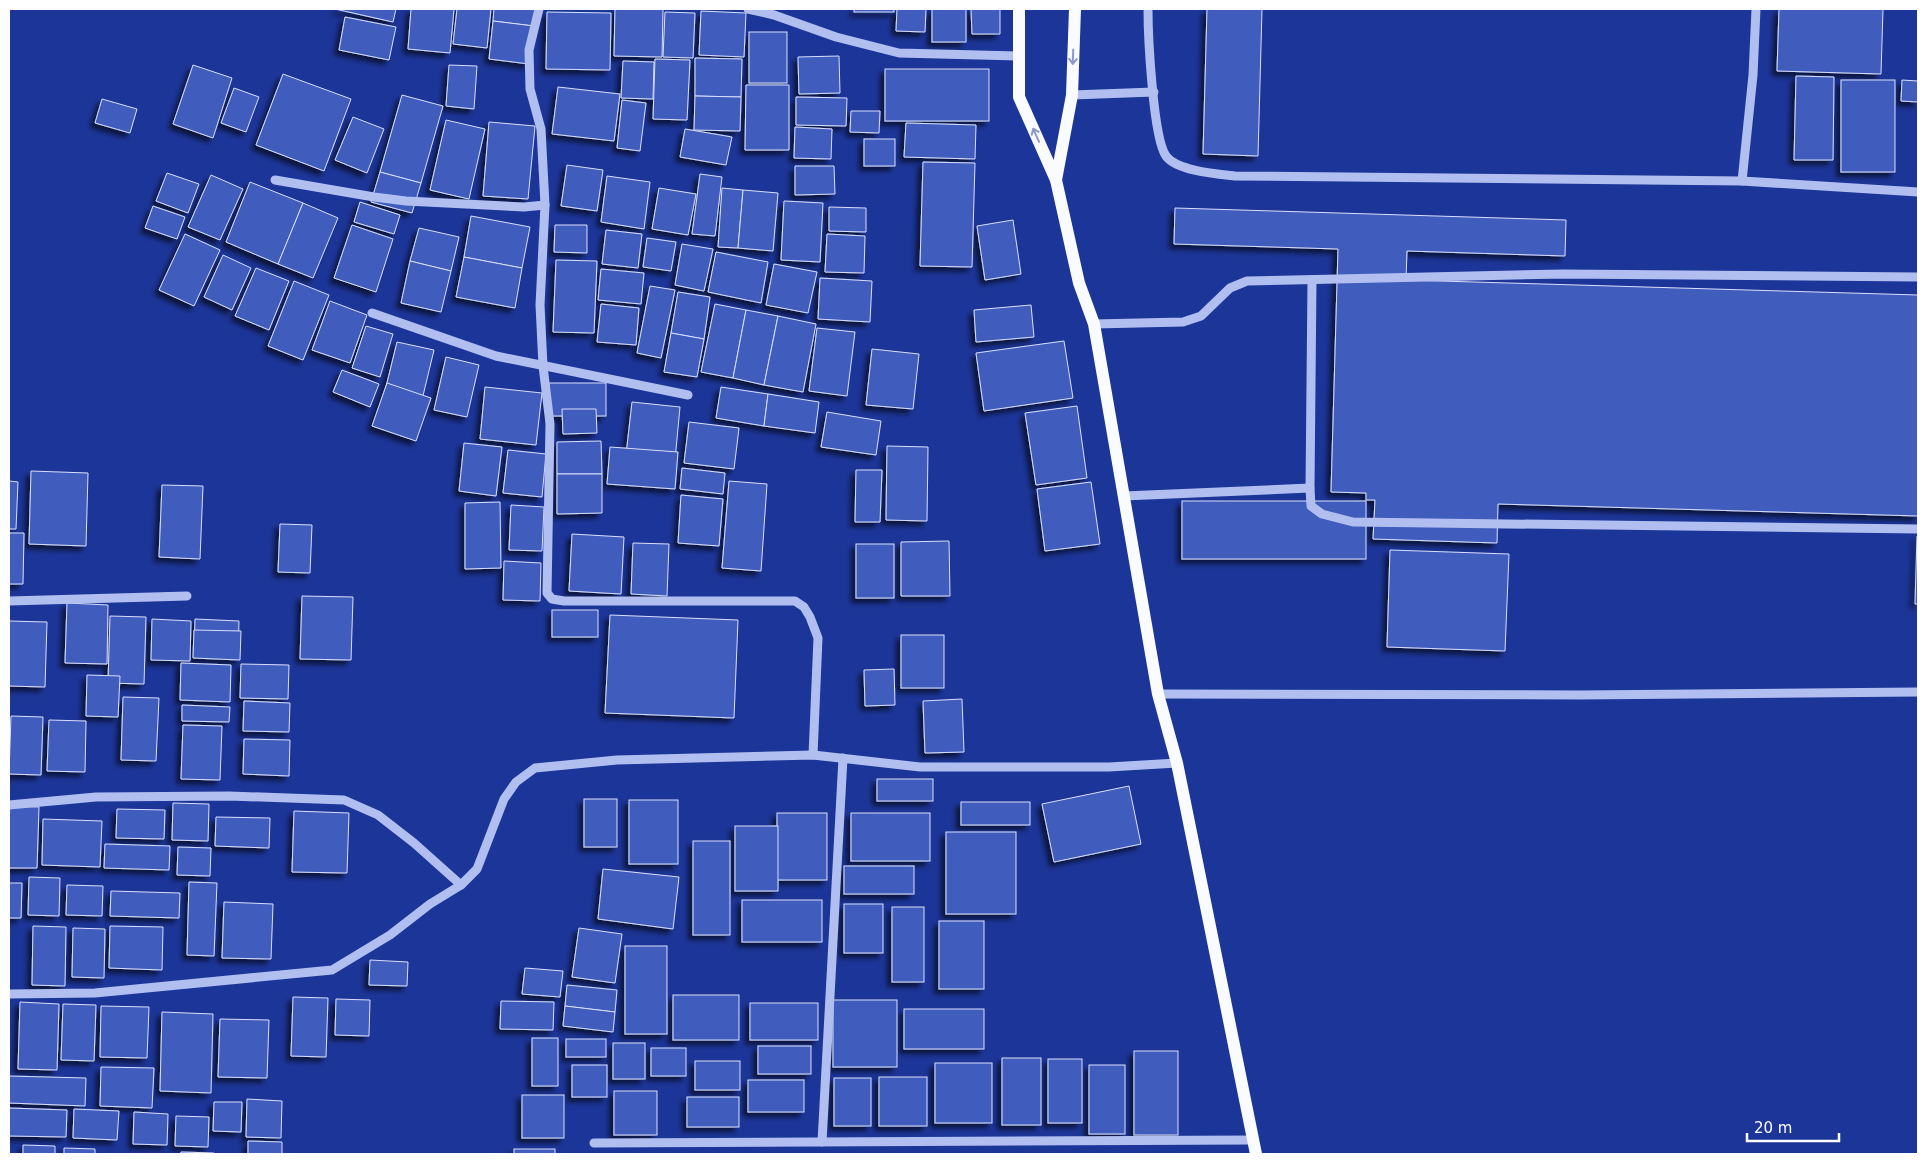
<svg xmlns="http://www.w3.org/2000/svg" width="1927" height="1163" viewBox="0 0 1927 1163" font-family="'DejaVu Sans',sans-serif">
<defs>
<filter id="shadow"><feDropShadow dx="-4.5" dy="4.5" stdDeviation="2.5" flood-color="#0009"/></filter>
</defs>
<rect width="100%" height="100%" fill="#1c3598"/>
<g fill="#405bbc" stroke="#d8e0fb" filter="url(#shadow)">
<path d="M 335,9 L 396,9 L 393,22 Z"/>
<path d="M 411,9 L 454,9 L 450,53 L 408,49 Z"/>
<path d="M 457,9 L 491,9 L 487,48 L 453,44 Z"/>
<path d="M 494,9 L 535,9 L 534,26 L 493,21 Z"/>
<path d="M 615,9 L 663,9 L 662,57 L 614,56 Z"/>
<rect x="854" y="9" width="40" height="3"/>
<path d="M 897,9 L 926,9 L 925,32 L 896,31 Z"/>
<rect x="932" y="9" width="34" height="33"/>
<path d="M 971,9 L 1000,9 L 1000,34 L 972,34 Z"/>
<path d="M 1207,9 L 1262,9 L 1258,156 L 1203,154 Z"/>
<path d="M 1779,9 L 1883,9 L 1881,74 L 1777,71 Z"/>
<path d="M 701,11 L 746,13 L 744,57 L 699,55 Z"/>
<path d="M 547,12 L 611,13 L 610,70 L 546,69 Z"/>
<path d="M 665,12 L 695,13 L 693,58 L 663,57 Z"/>
<path d="M 345,17 L 396,27 L 389,60 L 339,50 Z"/>
<path d="M 493,21 L 534,26 L 529,64 L 489,59 Z"/>
<rect x="749" y="32" width="38" height="51"/>
<path d="M 839,56 L 840,93 L 799,94 L 798,57 Z"/>
<path d="M 695,58 L 742,59 L 741,97 L 695,96 Z"/>
<path d="M 655,59 L 690,60 L 687,120 L 653,119 Z"/>
<path d="M 623,61 L 654,62 L 653,99 L 621,98 Z"/>
<path d="M 193,65 L 232,78 L 213,138 L 173,124 Z"/>
<path d="M 449,65 L 477,66 L 474,109 L 446,106 Z"/>
<rect x="885" y="69" width="104" height="52"/>
<path d="M 283,74 L 351,99 L 324,171 L 256,145 Z"/>
<path d="M 1796,76 L 1834,77 L 1833,160 L 1794,160 Z"/>
<rect x="1841" y="80" width="54" height="92"/>
<path d="M 1902,80 L 1918,81 L 1918,102 L 1901,101 Z"/>
<path d="M 746,85 L 789,85 L 789,150 L 745,150 Z"/>
<path d="M 558,87 L 620,94 L 614,141 L 552,134 Z"/>
<path d="M 234,88 L 259,97 L 246,132 L 221,123 Z"/>
<path d="M 402,95 L 443,106 L 421,183 L 380,172 Z"/>
<path d="M 695,96 L 741,97 L 740,131 L 694,130 Z"/>
<path d="M 796,97 L 847,98 L 846,126 L 796,125 Z"/>
<path d="M 102,99 L 137,109 L 130,133 L 95,123 Z"/>
<path d="M 622,100 L 646,103 L 640,151 L 617,148 Z"/>
<path d="M 851,111 L 880,111 L 879,133 L 850,132 Z"/>
<path d="M 353,117 L 384,129 L 367,173 L 335,160 Z"/>
<path d="M 446,120 L 485,129 L 469,199 L 430,190 Z"/>
<path d="M 489,122 L 535,126 L 528,199 L 483,196 Z"/>
<path d="M 906,123 L 976,125 L 975,159 L 904,157 Z"/>
<path d="M 795,127 L 832,129 L 831,159 L 794,158 Z"/>
<path d="M 685,129 L 732,137 L 726,165 L 680,157 Z"/>
<rect x="864" y="139" width="31" height="27"/>
<path d="M 923,162 L 975,163 L 972,267 L 920,266 Z"/>
<path d="M 567,165 L 603,170 L 597,211 L 561,206 Z"/>
<path d="M 795,166 L 834,166 L 835,194 L 795,195 Z"/>
<path d="M 380,172 L 421,183 L 412,213 L 371,202 Z"/>
<path d="M 167,173 L 199,184 L 188,213 L 156,201 Z"/>
<path d="M 700,174 L 722,177 L 715,236 L 692,234 Z"/>
<path d="M 211,175 L 243,189 L 220,240 L 188,227 Z"/>
<path d="M 607,176 L 650,182 L 644,229 L 601,222 Z"/>
<path d="M 250,182 L 303,203 L 278,264 L 226,242 Z"/>
<path d="M 659,188 L 696,194 L 688,235 L 652,229 Z"/>
<path d="M 722,188 L 743,190 L 738,248 L 718,247 Z"/>
<path d="M 743,190 L 778,193 L 773,251 L 738,248 Z"/>
<path d="M 784,201 L 823,203 L 820,262 L 781,260 Z"/>
<path d="M 360,202 L 400,215 L 394,234 L 354,222 Z"/>
<path d="M 303,203 L 338,218 L 313,278 L 278,264 Z"/>
<path d="M 153,206 L 185,217 L 177,239 L 145,228 Z"/>
<path d="M 829,207 L 866,208 L 866,232 L 829,231 Z"/>
<path d="M 1175,208 L 1566,220 L 1565,256 L 1407,251 L 1406,280 L 1918,295 L 1918,516 L 1498,504 L 1497,543 L 1373,539 L 1375,500 L 1366,500 L 1366,493 L 1331,492 L 1338,249 L 1174,244 Z"/>
<path d="M 471,216 L 530,227 L 522,268 L 464,257 Z"/>
<path d="M 1013,220 L 1021,274 L 985,280 L 977,226 Z"/>
<path d="M 352,225 L 393,239 L 376,292 L 334,278 Z"/>
<path d="M 555,225 L 587,225 L 587,253 L 554,252 Z"/>
<path d="M 419,228 L 459,237 L 451,271 L 410,261 Z"/>
<path d="M 606,230 L 642,234 L 638,268 L 602,264 Z"/>
<path d="M 185,234 L 220,250 L 194,306 L 159,290 Z"/>
<path d="M 827,234 L 865,236 L 864,273 L 825,272 Z"/>
<path d="M 647,238 L 676,242 L 671,271 L 643,267 Z"/>
<path d="M 682,244 L 713,249 L 704,291 L 675,285 Z"/>
<path d="M 716,252 L 768,262 L 761,303 L 708,292 Z"/>
<path d="M 223,255 L 251,268 L 232,310 L 204,297 Z"/>
<path d="M 464,257 L 522,268 L 515,308 L 456,297 Z"/>
<path d="M 556,260 L 597,261 L 594,333 L 553,332 Z"/>
<path d="M 410,261 L 451,271 L 441,312 L 401,303 Z"/>
<path d="M 774,264 L 817,272 L 808,313 L 766,305 Z"/>
<path d="M 256,268 L 289,281 L 269,330 L 235,316 Z"/>
<path d="M 601,269 L 644,273 L 641,304 L 598,300 Z"/>
<path d="M 820,278 L 872,281 L 870,322 L 818,319 Z"/>
<path d="M 294,281 L 329,295 L 303,360 L 268,346 Z"/>
<path d="M 650,286 L 675,290 L 661,358 L 637,353 Z"/>
<path d="M 678,292 L 710,297 L 704,339 L 671,333 Z"/>
<path d="M 330,301 L 367,315 L 350,363 L 312,350 Z"/>
<path d="M 601,304 L 639,308 L 636,345 L 597,342 Z"/>
<path d="M 715,304 L 746,310 L 733,378 L 701,372 Z"/>
<path d="M 1031,305 L 1034,337 L 976,342 L 974,310 Z"/>
<path d="M 746,310 L 778,316 L 764,385 L 733,378 Z"/>
<path d="M 778,316 L 816,324 L 803,392 L 764,385 Z"/>
<path d="M 366,326 L 393,334 L 380,377 L 352,368 Z"/>
<path d="M 817,328 L 855,332 L 847,396 L 809,391 Z"/>
<path d="M 671,333 L 704,339 L 697,377 L 664,372 Z"/>
<path d="M 1064,341 L 1073,398 L 984,411 L 976,353 Z"/>
<path d="M 397,342 L 434,350 L 421,404 L 384,395 Z"/>
<path d="M 872,349 L 919,354 L 913,409 L 866,405 Z"/>
<path d="M 446,357 L 479,365 L 467,417 L 434,410 Z"/>
<path d="M 342,370 L 379,384 L 370,407 L 333,392 Z"/>
<path d="M 387,383 L 431,398 L 416,441 L 372,426 Z"/>
<rect x="549" y="383" width="57" height="33"/>
<path d="M 485,387 L 542,393 L 536,445 L 480,439 Z"/>
<path d="M 721,387 L 768,394 L 764,426 L 716,418 Z"/>
<path d="M 768,394 L 819,402 L 815,433 L 764,426 Z"/>
<path d="M 632,402 L 680,407 L 675,460 L 626,455 Z"/>
<path d="M 1077,406 L 1087,478 L 1036,485 L 1025,413 Z"/>
<path d="M 562,409 L 596,409 L 597,433 L 563,434 Z"/>
<path d="M 827,412 L 881,421 L 876,455 L 821,447 Z"/>
<path d="M 689,422 L 739,428 L 734,469 L 684,463 Z"/>
<path d="M 601,441 L 602,474 L 557,474 L 557,442 Z"/>
<path d="M 464,443 L 502,447 L 496,496 L 459,491 Z"/>
<path d="M 887,446 L 928,447 L 927,521 L 886,520 Z"/>
<path d="M 610,447 L 678,452 L 675,489 L 607,484 Z"/>
<path d="M 508,450 L 546,454 L 542,497 L 503,493 Z"/>
<path d="M 682,468 L 725,473 L 723,494 L 680,489 Z"/>
<path d="M 856,470 L 882,470 L 880,522 L 855,522 Z"/>
<path d="M 31,471 L 88,473 L 86,546 L 29,544 Z"/>
<path d="M 557,474 L 602,474 L 602,513 L 557,514 Z"/>
<path d="M 9,481 L 18,482 L 16,529 L 9,529 Z"/>
<path d="M 729,481 L 767,484 L 761,571 L 722,568 Z"/>
<path d="M 1091,482 L 1100,544 L 1045,551 L 1037,489 Z"/>
<path d="M 162,485 L 203,486 L 200,559 L 159,557 Z"/>
<path d="M 681,495 L 723,499 L 719,546 L 678,543 Z"/>
<rect x="1182" y="501" width="184" height="58"/>
<path d="M 500,502 L 501,568 L 465,569 L 465,503 Z"/>
<path d="M 511,505 L 544,507 L 542,551 L 509,550 Z"/>
<path d="M 280,524 L 312,525 L 310,573 L 278,572 Z"/>
<path d="M 9,533 L 24,533 L 23,584 L 9,584 Z"/>
<path d="M 572,534 L 624,537 L 621,594 L 569,591 Z"/>
<path d="M 1917,536 L 1918,536 L 1918,604 L 1915,604 Z"/>
<path d="M 949,541 L 950,596 L 901,596 L 901,542 Z"/>
<path d="M 633,543 L 669,544 L 667,596 L 631,594 Z"/>
<rect x="856" y="544" width="38" height="54"/>
<path d="M 1390,550 L 1509,554 L 1505,651 L 1387,647 Z"/>
<path d="M 504,561 L 541,563 L 540,601 L 503,600 Z"/>
<path d="M 302,596 L 353,597 L 351,660 L 300,659 Z"/>
<path d="M 67,603 L 108,605 L 107,664 L 65,663 Z"/>
<rect x="552" y="610" width="46" height="27"/>
<path d="M 610,615 L 738,620 L 734,718 L 605,713 Z"/>
<path d="M 110,616 L 146,617 L 144,684 L 108,683 Z"/>
<path d="M 152,619 L 191,621 L 190,661 L 151,660 Z"/>
<path d="M 195,619 L 239,621 L 238,653 L 194,652 Z"/>
<path d="M 9,621 L 47,622 L 45,687 L 9,686 Z"/>
<path d="M 194,630 L 241,631 L 240,660 L 193,658 Z"/>
<rect x="901" y="635" width="43" height="53"/>
<path d="M 181,663 L 231,665 L 230,702 L 180,700 Z"/>
<path d="M 241,664 L 289,665 L 288,699 L 240,698 Z"/>
<path d="M 894,669 L 895,705 L 865,706 L 864,670 Z"/>
<path d="M 87,675 L 120,676 L 118,717 L 86,716 Z"/>
<path d="M 123,697 L 159,698 L 156,761 L 121,760 Z"/>
<path d="M 962,699 L 964,752 L 925,753 L 923,701 Z"/>
<path d="M 244,701 L 290,703 L 289,732 L 243,731 Z"/>
<path d="M 182,705 L 230,707 L 229,722 L 182,721 Z"/>
<path d="M 11,716 L 43,717 L 41,775 L 9,774 Z"/>
<path d="M 49,720 L 86,721 L 85,772 L 47,771 Z"/>
<path d="M 183,725 L 222,726 L 220,780 L 181,779 Z"/>
<path d="M 244,739 L 290,740 L 289,776 L 243,774 Z"/>
<rect x="877" y="779" width="56" height="22"/>
<path d="M 1129,786 L 1141,844 L 1054,862 L 1042,804 Z"/>
<rect x="584" y="799" width="33" height="48"/>
<rect x="629" y="800" width="49" height="64"/>
<rect x="961" y="802" width="69" height="23"/>
<path d="M 173,803 L 209,804 L 208,841 L 172,840 Z"/>
<path d="M 9,806 L 39,807 L 37,868 L 9,868 Z"/>
<path d="M 117,809 L 165,810 L 164,839 L 116,838 Z"/>
<path d="M 294,811 L 349,813 L 347,873 L 292,872 Z"/>
<rect x="777" y="813" width="50" height="67"/>
<rect x="851" y="813" width="79" height="48"/>
<path d="M 216,817 L 270,818 L 269,848 L 215,846 Z"/>
<path d="M 43,819 L 102,821 L 100,867 L 42,865 Z"/>
<rect x="735" y="826" width="43" height="65"/>
<rect x="946" y="832" width="70" height="82"/>
<rect x="693" y="841" width="37" height="94"/>
<path d="M 105,844 L 170,846 L 169,870 L 104,868 Z"/>
<path d="M 178,847 L 211,848 L 210,876 L 177,875 Z"/>
<rect x="844" y="866" width="70" height="28"/>
<path d="M 603,869 L 679,877 L 673,929 L 598,919 Z"/>
<path d="M 29,877 L 60,878 L 59,916 L 28,915 Z"/>
<path d="M 189,882 L 217,883 L 214,956 L 187,955 Z"/>
<path d="M 9,883 L 22,883 L 21,918 L 9,918 Z"/>
<path d="M 67,885 L 103,886 L 102,916 L 66,915 Z"/>
<path d="M 111,891 L 180,893 L 179,918 L 110,916 Z"/>
<rect x="742" y="900" width="80" height="42"/>
<path d="M 224,902 L 273,904 L 271,959 L 222,958 Z"/>
<rect x="844" y="904" width="39" height="49"/>
<rect x="892" y="907" width="32" height="75"/>
<rect x="939" y="921" width="45" height="68"/>
<path d="M 33,926 L 66,927 L 65,986 L 32,985 Z"/>
<path d="M 110,926 L 163,927 L 162,970 L 109,968 Z"/>
<path d="M 73,928 L 105,929 L 104,978 L 72,977 Z"/>
<path d="M 579,928 L 622,934 L 615,983 L 572,977 Z"/>
<rect x="625" y="946" width="42" height="88"/>
<path d="M 370,960 L 408,962 L 407,986 L 369,985 Z"/>
<path d="M 525,968 L 563,971 L 560,997 L 522,994 Z"/>
<path d="M 567,985 L 617,990 L 615,1012 L 565,1006 Z"/>
<rect x="673" y="995" width="66" height="45"/>
<path d="M 293,997 L 328,998 L 326,1057 L 291,1056 Z"/>
<path d="M 336,999 L 370,1000 L 369,1036 L 335,1035 Z"/>
<rect x="833" y="1000" width="64" height="67"/>
<path d="M 501,1001 L 554,1002 L 553,1030 L 500,1029 Z"/>
<path d="M 20,1002 L 59,1004 L 57,1070 L 18,1069 Z"/>
<rect x="750" y="1003" width="68" height="37"/>
<path d="M 63,1004 L 96,1005 L 94,1061 L 61,1060 Z"/>
<path d="M 101,1006 L 149,1007 L 147,1058 L 100,1057 Z"/>
<path d="M 565,1006 L 615,1012 L 613,1032 L 563,1026 Z"/>
<rect x="904" y="1009" width="80" height="40"/>
<path d="M 162,1012 L 213,1014 L 211,1093 L 160,1091 Z"/>
<path d="M 220,1019 L 269,1020 L 267,1078 L 218,1077 Z"/>
<rect x="532" y="1038" width="26" height="48"/>
<rect x="566" y="1039" width="40" height="18"/>
<rect x="613" y="1043" width="32" height="36"/>
<rect x="758" y="1046" width="53" height="28"/>
<rect x="651" y="1048" width="35" height="28"/>
<rect x="1134" y="1051" width="44" height="84"/>
<rect x="1002" y="1058" width="39" height="67"/>
<rect x="1048" y="1059" width="34" height="64"/>
<rect x="695" y="1061" width="45" height="29"/>
<rect x="935" y="1063" width="57" height="60"/>
<rect x="572" y="1065" width="35" height="32"/>
<rect x="1089" y="1065" width="36" height="69"/>
<path d="M 101,1067 L 154,1068 L 152,1108 L 100,1106 Z"/>
<path d="M 9,1076 L 86,1078 L 85,1106 L 9,1103 Z"/>
<rect x="879" y="1077" width="48" height="49"/>
<rect x="834" y="1078" width="37" height="48"/>
<rect x="748" y="1080" width="56" height="32"/>
<rect x="614" y="1091" width="43" height="44"/>
<rect x="522" y="1095" width="42" height="43"/>
<rect x="687" y="1097" width="52" height="30"/>
<path d="M 247,1099 L 282,1101 L 281,1138 L 246,1137 Z"/>
<path d="M 214,1102 L 242,1102 L 241,1132 L 213,1131 Z"/>
<path d="M 9,1108 L 67,1110 L 66,1137 L 9,1136 Z"/>
<path d="M 74,1109 L 119,1111 L 117,1140 L 73,1138 Z"/>
<path d="M 134,1112 L 168,1114 L 167,1145 L 133,1144 Z"/>
<path d="M 176,1116 L 209,1117 L 208,1147 L 175,1146 Z"/>
<path d="M 248,1141 L 282,1142 L 282,1154 L 248,1154 Z"/>
<path d="M 23,1145 L 55,1146 L 55,1154 L 23,1154 Z"/>
<path d="M 64,1148 L 95,1149 L 95,1154 L 64,1154 Z"/>
<rect x="514" y="1149" width="41" height="5"/>
<path d="M 181,1152 L 214,1153 L 214,1154 L 181,1154 Z"/>
</g>
<g fill="none" stroke-linecap="round" stroke-linejoin="round">
<g stroke="#b1bff0" stroke-width="9">
<path d="M 539,9 L 529,50 L 530,89 L 541,129 L 545,205 L 540,305 L 543,366 L 550,424 L 547,593 L 552,599 L 564,601 L 795,601 L 804,607 L 810,617 L 818,638 L 813,755"/>
<path d="M 748,9 L 774,15 L 836,37 L 899,53 L 1019,56"/>
<path d="M 1148,9 C 1148,35 1153,138 1166,156 C 1177,171 1217,174 1235,176 L 1742,181 L 1753,75 L 1756,9"/>
<path d="M 1072,95 L 1154,92"/>
<path d="M 275,180 L 374,197 L 406,201 L 524,207 L 545,205"/>
<path d="M 1742,181 L 1918,192"/>
<path d="M 372,313 L 496,356 L 688,395"/>
<path d="M 1094,324 L 1183,322 L 1201,316 L 1230,288 L 1247,281 L 1563,274 L 1918,277"/>
<path d="M 1310,488 L 1312,280"/>
<path d="M 1124,496 L 1310,488 L 1311,506 L 1322,514 L 1353,522 L 1918,529"/>
<path d="M 9,601 L 187,596"/>
<path d="M 1158,694 L 1579,695 L 1918,692"/>
<path d="M 9,805 L 96,797 L 229,796 L 344,800 L 378,815 L 414,843 L 461,885"/>
<path d="M 9,994 L 95,993 L 332,970 L 390,935 L 430,904 L 461,885 L 477,869 L 504,799 L 516,782 L 535,768 L 617,760 L 813,755 L 920,767 L 1109,767 L 1177,763"/>
<path d="M 822,1142 L 843,758"/>
<path d="M 594,1143 L 1253,1140"/>
</g>
<g stroke="#fafbff" stroke-width="12">
<path d="M 1019,9 L 1019,97 L 1056,180 L 1079,283 L 1094,324 L 1158,694 L 1177,763 L 1256,1154"/>
<path d="M 1056,180 L 1072,95 L 1075,9"/>
</g>
</g>
<defs><path id="oneway-shaft" d="M-6 0H5M1.5-3L5.5 0L1.5 3" fill="none" stroke-width="1.6" stroke-linecap="round" stroke-linejoin="round" transform="scale(1.25)"/></defs>
<g stroke="#8b98cc">
<use href="#oneway-shaft" transform="translate(1073 57) rotate(92)"/>
<use href="#oneway-shaft" transform="translate(1036 135) rotate(-114)"/>
</g>
<rect width="1927" height="1163" fill="none" stroke="#ffffff" stroke-width="20"/>
<path d="M1747 1133v8h92v-8" fill="none" stroke="#ffffff" stroke-width="2.5"/>
<text x="1754" y="1133" font-size="15" fill="#ffffff" stroke="#1c3598" stroke-width="4" paint-order="stroke">20 m</text>
</svg>
